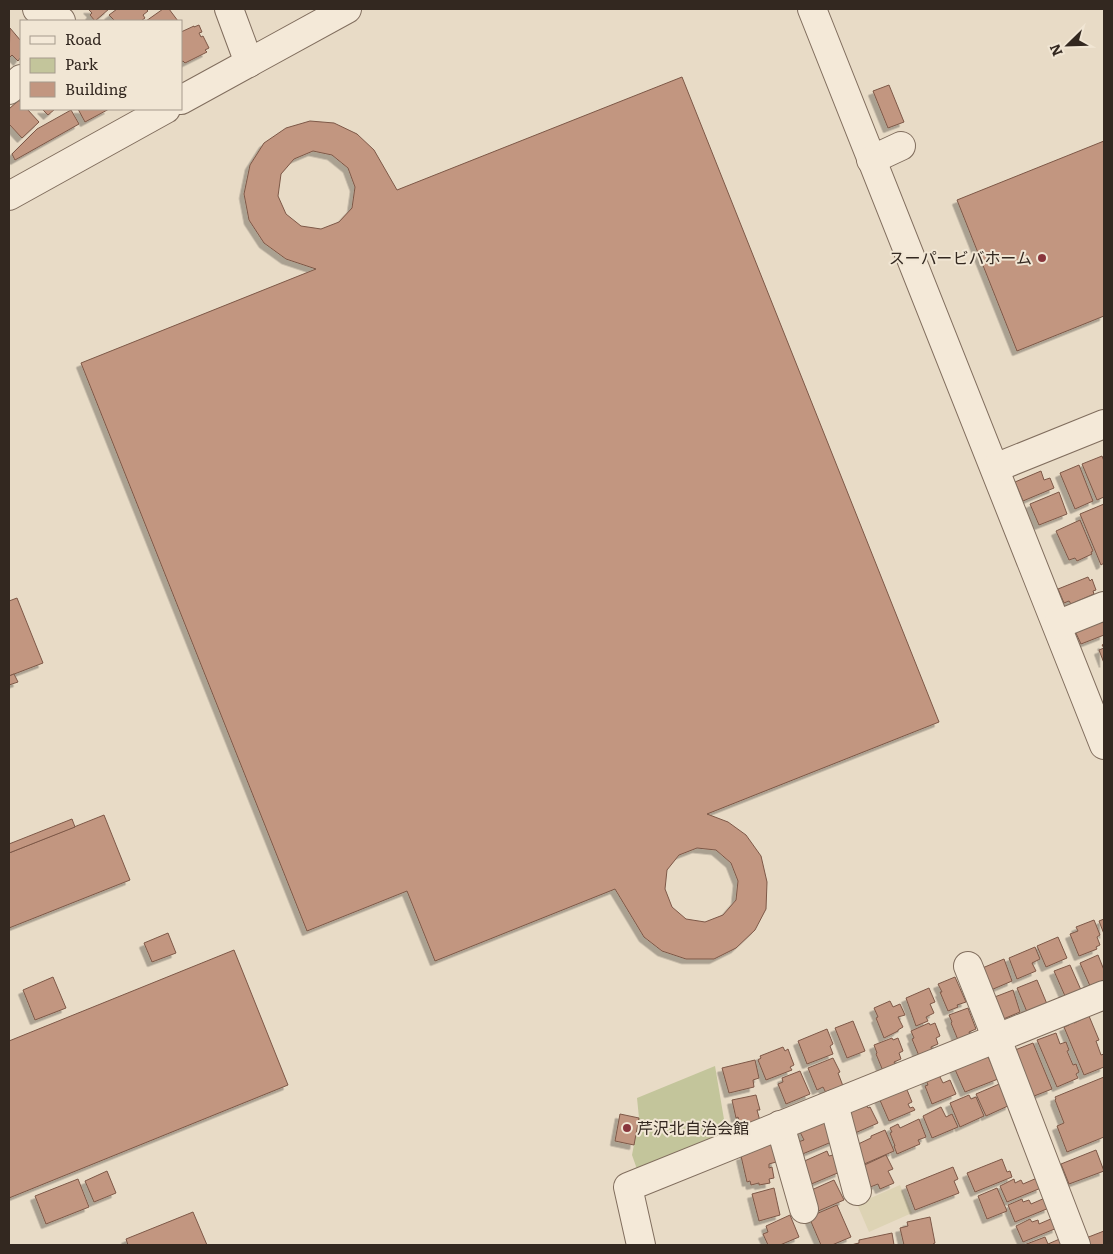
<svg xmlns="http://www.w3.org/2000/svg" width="1113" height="1254" viewBox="0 0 1113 1254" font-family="Literata,'Noto Sans JP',serif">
<defs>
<filter id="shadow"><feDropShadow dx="-4.5" dy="4.5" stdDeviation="0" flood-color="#0004"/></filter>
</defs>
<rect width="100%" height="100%" fill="#e8dbc6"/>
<path fill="#ddd3b4" d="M 900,1185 L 912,1213 L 869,1232 L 857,1204 Z"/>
<path fill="#c3c59b" d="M 715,1066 L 727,1137 L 638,1172 L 632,1155 L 639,1118 L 637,1098 Z"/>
<g fill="#c29680" stroke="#7d5847" fill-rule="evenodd" filter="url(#shadow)">
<path d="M 88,9 L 109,9 L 95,21 L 90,15 L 92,13 Z"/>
<path d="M 117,9 L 146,9 L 148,11 L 143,15 L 145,18 L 141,21 L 115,21 L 109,15 Z"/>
<path d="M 163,9 L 169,9 L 178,21 L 146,21 Z"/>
<path d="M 199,25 L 202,32 L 199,33 L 201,37 L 203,36 L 209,48 L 205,50 L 207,52 L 185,63 L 183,61 L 181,62 L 181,32 L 194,26 L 194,27 Z"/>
<path d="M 10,28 L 21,41 L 21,57 L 18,61 L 12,55 L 9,58 Z"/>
<path d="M 682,77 L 939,722 L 707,814 L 728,822 L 746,835 L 761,856 L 767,882 L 766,909 L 755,930 L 736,948 L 714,959 L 686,959 L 662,951 L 644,937 L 615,889 L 435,961 L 407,891 L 307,931 L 81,363 L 316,269 L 286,259 L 264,243 L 249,220 L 244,194 L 250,165 L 264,143 L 286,128 L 310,121 L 334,123 L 357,134 L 374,150 L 397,190 ZM 313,151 L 332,155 L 348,168 L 355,187 L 352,208 L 339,222 L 321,229 L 301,226 L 286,214 L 278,196 L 281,174 L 294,159 ZM 697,848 L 716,850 L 731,863 L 738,881 L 736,900 L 723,915 L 705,922 L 686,919 L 672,907 L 665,889 L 667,870 L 679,855 Z"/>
<path d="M 889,85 L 904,122 L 888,128 L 873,91 Z"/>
<path d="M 19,100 L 21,103 L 21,109 L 27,109 L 39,122 L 22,138 L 9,124 L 9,109 Z"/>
<path d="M 42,109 L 55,109 L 48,115 Z"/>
<path d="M 78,109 L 109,109 L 85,122 Z"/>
<path d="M 71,110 L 79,124 L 15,160 L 12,154 L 37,129 Z"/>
<path d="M 1104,141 L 1104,316 L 1017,351 L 957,200 Z"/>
<path d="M 1102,456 L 1104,461 L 1104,497 L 1097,500 L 1082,464 Z"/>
<path d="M 1079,465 L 1093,501 L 1075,509 L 1060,473 Z"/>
<path d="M 1041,471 L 1044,480 L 1050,478 L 1054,488 L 1023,501 L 1015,482 Z"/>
<path d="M 1059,492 L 1067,514 L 1039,525 L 1030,504 Z"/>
<path d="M 1104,504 L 1104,563 L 1101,565 L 1080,514 Z"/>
<path d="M 1080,520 L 1093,551 L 1091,552 L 1092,554 L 1077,561 L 1075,558 L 1069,560 L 1056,531 Z"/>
<path d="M 1088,577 L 1090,581 L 1092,579 L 1096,590 L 1093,591 L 1094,594 L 1071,604 L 1069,601 L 1064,603 L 1058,589 Z"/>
<path d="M 17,598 L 43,663 L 9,676 L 9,601 Z"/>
<path d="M 1104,616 L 1104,635 L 1081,644 L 1075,631 Z"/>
<path d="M 1104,644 L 1104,663 L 1099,650 L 1104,648 L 1102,645 Z"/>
<path d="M 14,674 L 18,682 L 9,685 L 9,676 Z"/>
<path d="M 104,815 L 130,880 L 9,928 L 9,853 Z"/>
<path d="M 72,819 L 75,827 L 9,853 L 9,844 Z"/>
<path d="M 1104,919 L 1104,934 L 1099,921 Z"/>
<path d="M 1094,920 L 1100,935 L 1097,937 L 1100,945 L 1096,947 L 1097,949 L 1079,956 L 1070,934 L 1078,931 L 1076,927 Z"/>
<path d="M 168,933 L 176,953 L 152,962 L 144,943 Z"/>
<path d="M 1058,937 L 1067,958 L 1046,967 L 1037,946 Z"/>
<path d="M 1035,947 L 1040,959 L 1032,963 L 1036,971 L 1017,979 L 1009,958 Z"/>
<path d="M 234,950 L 288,1085 L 9,1198 L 9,1041 Z"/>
<path d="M 1098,955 L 1104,970 L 1104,980 L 1090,986 L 1080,963 Z"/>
<path d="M 1004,959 L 1012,981 L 991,990 L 980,969 Z"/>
<path d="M 1070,965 L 1081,990 L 1065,996 L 1054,971 Z"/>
<path d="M 53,977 L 66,1008 L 35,1020 L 23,990 Z"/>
<path d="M 955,977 L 966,1002 L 957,1005 L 958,1007 L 948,1011 L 940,992 L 942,992 L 938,984 Z"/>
<path d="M 1037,980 L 1047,1004 L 1027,1012 L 1017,988 Z"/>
<path d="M 929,988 L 935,1002 L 930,1004 L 934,1013 L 926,1017 L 928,1021 L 916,1026 L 906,998 Z"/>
<path d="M 1013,990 L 1020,1012 L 1001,1020 L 992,998 Z"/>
<path d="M 890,1001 L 893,1007 L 900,1004 L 905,1015 L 898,1017 L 903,1027 L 898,1030 L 898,1031 L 884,1038 L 876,1018 L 878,1017 L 874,1008 Z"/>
<path d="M 968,1008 L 976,1029 L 969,1032 L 970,1035 L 958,1040 L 951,1023 L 952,1022 L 949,1015 Z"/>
<path d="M 1089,1016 L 1099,1040 L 1096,1041 L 1101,1055 L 1104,1054 L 1104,1067 L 1084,1075 L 1064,1027 L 1069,1025 L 1068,1022 L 1073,1020 L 1074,1023 Z"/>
<path d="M 853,1021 L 865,1051 L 847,1058 L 835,1028 Z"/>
<path d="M 929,1023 L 930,1025 L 935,1023 L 940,1036 L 936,1038 L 938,1044 L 931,1047 L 932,1051 L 919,1056 L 912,1039 L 914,1038 L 911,1031 Z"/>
<path d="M 827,1029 L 833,1044 L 830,1046 L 833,1054 L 807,1064 L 798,1041 Z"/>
<path d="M 1056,1033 L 1060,1044 L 1066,1042 L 1069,1050 L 1067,1051 L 1073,1065 L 1076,1064 L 1079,1072 L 1076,1074 L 1078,1078 L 1057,1087 L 1037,1040 Z"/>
<path d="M 892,1038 L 893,1040 L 898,1038 L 903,1051 L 899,1053 L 901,1059 L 894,1062 L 896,1066 L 883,1071 L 876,1054 L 877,1053 L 874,1045 Z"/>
<path d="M 1033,1043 L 1052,1089 L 1029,1098 L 1010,1052 Z"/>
<path d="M 783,1047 L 785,1051 L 788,1049 L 794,1065 L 790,1067 L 792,1070 L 766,1080 L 758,1060 L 761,1058 L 760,1056 Z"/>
<path d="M 986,1052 L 998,1079 L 965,1092 L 953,1065 Z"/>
<path d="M 833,1058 L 840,1072 L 838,1073 L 843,1086 L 826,1093 L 823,1087 L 817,1090 L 808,1068 Z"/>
<path d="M 755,1060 L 759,1078 L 753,1080 L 754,1087 L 729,1093 L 722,1068 Z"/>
<path d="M 800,1071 L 810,1094 L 786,1104 L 778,1084 L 783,1082 L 782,1078 Z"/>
<path d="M 939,1075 L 943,1083 L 950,1080 L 956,1094 L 932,1104 L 925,1086 L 928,1085 L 926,1080 Z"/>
<path d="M 1104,1077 L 1104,1137 L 1067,1152 L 1057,1126 L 1064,1123 L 1055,1100 L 1056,1099 L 1055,1097 Z"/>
<path d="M 1004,1082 L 1010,1105 L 986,1116 L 976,1094 Z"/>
<path d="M 905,1085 L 912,1102 L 908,1104 L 910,1108 L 913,1107 L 915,1110 L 889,1121 L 879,1098 Z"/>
<path d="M 756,1095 L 760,1110 L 757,1110 L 760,1121 L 740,1125 L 738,1117 L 736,1118 L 732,1100 Z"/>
<path d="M 969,1095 L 971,1099 L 976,1097 L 984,1116 L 960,1127 L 950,1103 Z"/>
<path d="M 865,1102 L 868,1108 L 870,1107 L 878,1123 L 855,1133 L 847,1110 Z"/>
<path d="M 941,1107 L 946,1117 L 952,1114 L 958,1127 L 932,1138 L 923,1116 Z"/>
<path d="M 620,1114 L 639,1118 L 634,1145 L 615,1141 Z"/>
<path d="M 919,1119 L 926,1137 L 918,1140 L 920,1144 L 897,1154 L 894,1146 L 895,1146 L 890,1133 L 892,1132 L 890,1128 L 898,1124 L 900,1128 Z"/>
<path d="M 825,1120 L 834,1141 L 800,1155 L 795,1143 L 804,1140 L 799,1130 Z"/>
<path d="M 885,1130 L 894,1151 L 862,1165 L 854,1146 L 871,1138 L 871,1136 Z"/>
<path d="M 772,1144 L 776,1162 L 769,1164 L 769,1168 L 772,1167 L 774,1178 L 769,1179 L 770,1183 L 759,1185 L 759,1183 L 751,1185 L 750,1181 L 747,1182 L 741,1156 L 745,1155 L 745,1151 Z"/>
<path d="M 1096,1150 L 1104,1171 L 1069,1184 L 1061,1164 Z"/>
<path d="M 827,1151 L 829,1156 L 833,1155 L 840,1172 L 809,1185 L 800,1163 Z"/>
<path d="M 886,1155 L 893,1169 L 888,1171 L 894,1183 L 880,1189 L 878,1184 L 865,1189 L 856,1169 Z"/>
<path d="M 1002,1159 L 1007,1172 L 1010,1171 L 1012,1177 L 975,1192 L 967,1173 Z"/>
<path d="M 953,1167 L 958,1179 L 954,1181 L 959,1193 L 915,1210 L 906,1186 Z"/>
<path d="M 107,1171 L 116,1193 L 94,1202 L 85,1181 Z"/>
<path d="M 1037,1178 L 1041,1188 L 1007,1202 L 1000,1186 L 1014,1179 L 1015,1183 L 1021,1180 L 1023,1184 Z"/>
<path d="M 78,1179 L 89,1207 L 46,1224 L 35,1196 Z"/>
<path d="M 834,1180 L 844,1200 L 816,1212 L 807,1192 Z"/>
<path d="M 774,1188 L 780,1215 L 759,1221 L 752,1194 Z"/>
<path d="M 997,1188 L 1007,1211 L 987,1219 L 978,1196 Z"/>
<path d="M 1045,1198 L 1049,1208 L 1015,1222 L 1008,1205 L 1022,1199 L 1023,1202 L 1029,1200 L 1031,1204 Z"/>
<path d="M 837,1205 L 851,1237 L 832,1245 L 821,1245 L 809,1217 Z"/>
<path d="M 193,1212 L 207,1245 L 128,1245 L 126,1239 Z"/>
<path d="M 790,1215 L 799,1237 L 780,1245 L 768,1245 L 763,1234 L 768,1232 L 766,1226 Z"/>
<path d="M 930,1217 L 935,1243 L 933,1244 L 934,1245 L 904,1245 L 900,1228 L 908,1226 L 907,1222 Z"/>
<path d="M 1053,1218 L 1057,1228 L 1023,1242 L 1016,1226 L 1030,1219 L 1032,1222 L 1038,1220 L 1039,1224 Z"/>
<path d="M 1104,1231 L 1104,1245 L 1089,1245 L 1086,1238 Z"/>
<path d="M 892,1233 L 894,1245 L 851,1245 L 859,1243 L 859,1240 Z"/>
<path d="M 1045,1237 L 1048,1244 L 1062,1238 L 1065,1245 L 1024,1245 Z"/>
</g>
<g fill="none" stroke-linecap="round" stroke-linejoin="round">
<defs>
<g id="minor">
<path d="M 37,9 L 61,21"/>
<path d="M 229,9 L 249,63"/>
<path d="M 812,9 L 1104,745"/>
<path d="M 9,90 L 21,79"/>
<path d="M 181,100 L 347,9"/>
<path d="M 871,160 L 901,146"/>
<path d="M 9,196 L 166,109"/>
<path d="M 995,468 L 1104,424"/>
<path d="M 1057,625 L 1104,606"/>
<path d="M 968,966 L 997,1039 L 1076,1245"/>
<path d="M 834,1104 L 857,1191"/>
<path d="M 780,1125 L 804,1209"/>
<path d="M 641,1245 L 628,1187 L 1104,995"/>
</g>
</defs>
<use href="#minor" stroke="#816e5e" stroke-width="30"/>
<use href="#minor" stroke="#f4e9d8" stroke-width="28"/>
</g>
<g fill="#89353c" stroke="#f1e6d4" stroke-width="2">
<circle cx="1042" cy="258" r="5"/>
<circle cx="627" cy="1128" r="5"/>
</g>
<g text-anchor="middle" stroke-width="4" stroke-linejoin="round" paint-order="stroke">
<g font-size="16" fill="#332820" stroke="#f1e6d4" text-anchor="end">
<text x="1032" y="264">スーパービバホーム</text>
<text x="637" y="1134" text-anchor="start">芹沢北自治会館</text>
</g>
</g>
<rect width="1113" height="1254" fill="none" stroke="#332820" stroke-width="20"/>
<rect x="20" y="20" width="162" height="90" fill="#f1e6d4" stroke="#a59a8c"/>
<rect x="30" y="36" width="25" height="8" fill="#f4e9d8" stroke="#a59a8c"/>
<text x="65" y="45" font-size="15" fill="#332820">Road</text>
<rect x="30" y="58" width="25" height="15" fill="#c3c59b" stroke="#a59a8c"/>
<text x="65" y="70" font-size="15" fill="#332820">Park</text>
<rect x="30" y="82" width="25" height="15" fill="#c29680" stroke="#a59a8c"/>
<text x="65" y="95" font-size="15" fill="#332820">Building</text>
<g transform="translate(1068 45) rotate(247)" stroke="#f1e6d4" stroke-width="4" paint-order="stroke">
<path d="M0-4L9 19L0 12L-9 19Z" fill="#332820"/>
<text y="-8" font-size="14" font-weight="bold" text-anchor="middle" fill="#332820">N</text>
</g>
</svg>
